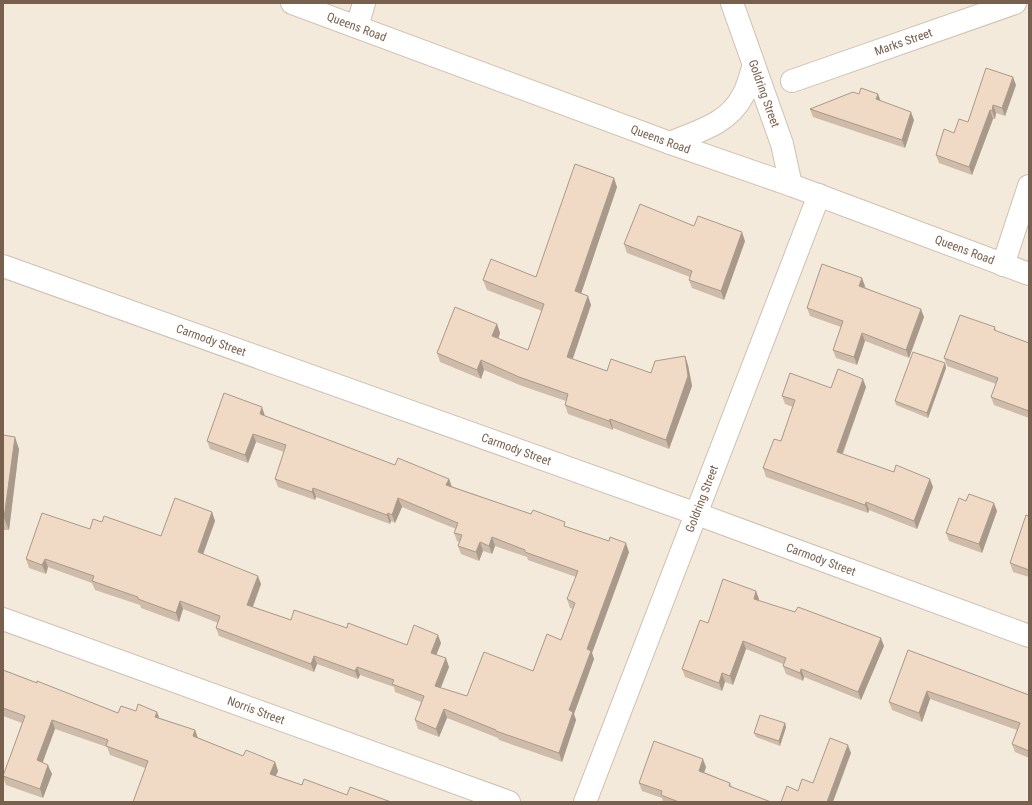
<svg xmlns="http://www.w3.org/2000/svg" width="1032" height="805" viewBox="0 0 1032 805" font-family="'Roboto Condensed',sans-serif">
<rect width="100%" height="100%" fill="#fcf7ec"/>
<rect fill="#f4eadb" x="3" y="3" width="1026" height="799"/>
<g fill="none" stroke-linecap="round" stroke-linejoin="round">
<defs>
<g id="street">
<path id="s1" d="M 732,3 L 782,144 L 791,185 L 1029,274"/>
<path d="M 357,27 L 364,3"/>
<path id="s2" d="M 792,81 L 1015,3"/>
<path d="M 1003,265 L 1029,186"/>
<path id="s3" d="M 3,266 L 697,514 L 1029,636"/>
<path id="s4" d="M 3,619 L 509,802"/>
<path id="s5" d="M 585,802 L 819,195"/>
</g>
<g id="secondary">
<path id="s6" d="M 292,3 L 670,143 L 791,185"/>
<path d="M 670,143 C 696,132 728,124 742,97 C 748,88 750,75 754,65"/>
</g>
</defs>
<use href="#street" stroke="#cfc0b1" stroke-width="24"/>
<use href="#secondary" stroke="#d2c1af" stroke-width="24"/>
<use href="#street" stroke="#fff" stroke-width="22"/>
<use href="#secondary" stroke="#fff" stroke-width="22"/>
</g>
<g fill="#cfbba9">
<path d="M 1016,85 L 1005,116 L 996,113 L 995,119 L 993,119 L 972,175 L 939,163 L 936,155 L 968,122 Z"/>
<path d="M 859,94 L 878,94 L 880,100 L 914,120 L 905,148 L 813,117 L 810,109 Z"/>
<path d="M 617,187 L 581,293 L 588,296 L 591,305 L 573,359 L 607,371 L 651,373 L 685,356 L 688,365 L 692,386 L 669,449 L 613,428 L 613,430 L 568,414 L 565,405 L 566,401 L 522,386 L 484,370 L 481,379 L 440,362 L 437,353 L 497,324 L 500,333 L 498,339 L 528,350 L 542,311 L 487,290 L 483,280 L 536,277 Z"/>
<path d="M 694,226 L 745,241 L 724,300 L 692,288 L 689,280 L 690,277 L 627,253 L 624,244 Z"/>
<path d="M 865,286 L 865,287 L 924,317 L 909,358 L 865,341 L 857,365 L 836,358 L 833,350 L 841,327 L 810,316 L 807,308 Z"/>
<path d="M 995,327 L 996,331 L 1029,343 L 1029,418 L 994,405 L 991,397 L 996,384 L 947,366 L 944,358 Z"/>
<path d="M 945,363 L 946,368 L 928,418 L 896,405 L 895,401 Z"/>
<path d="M 866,387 L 843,454 L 933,487 L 917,529 L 869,510 L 868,513 L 766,477 L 763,468 L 781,441 L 793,407 L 785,404 L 782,396 L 831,388 Z"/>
<path d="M 265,416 L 395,465 L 449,479 L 451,486 L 567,527 L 629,552 L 592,653 L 594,659 L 574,714 L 576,720 L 562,762 L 499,740 L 498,738 L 447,718 L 439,737 L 418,729 L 415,720 L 421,702 L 395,692 L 394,687 L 360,675 L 358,679 L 317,664 L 314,672 L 219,636 L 216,628 L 218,623 L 183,609 L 179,622 L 141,608 L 140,605 L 95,590 L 92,583 L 48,567 L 46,574 L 29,568 L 26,559 L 90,529 L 102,522 L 161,536 L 212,512 L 215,521 L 203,554 L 261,584 L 253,607 L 291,620 L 347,628 L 407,645 L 441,643 L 436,655 L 449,667 L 441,688 L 467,696 L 533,671 L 561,640 L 573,609 L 570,608 L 567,599 L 576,577 L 528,560 L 527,557 L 495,546 L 492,554 L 483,551 L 479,561 L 461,554 L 458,546 L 459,542 L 457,541 L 454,533 L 456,529 L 402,507 L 395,523 L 391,521 L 390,524 L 316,497 L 315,500 L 278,487 L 275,479 L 284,452 L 256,442 L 248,463 L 210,449 L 207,441 Z"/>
<path d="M 3,435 L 19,449 L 9,530 L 3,530 Z"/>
<path d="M 966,501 L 997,511 L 982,553 L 949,541 L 946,533 Z"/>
<path d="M 1029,516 L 1029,577 L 1013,572 L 1010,563 Z"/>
<path d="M 759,599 L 759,601 L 884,646 L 861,700 L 804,677 L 803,681 L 786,674 L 783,666 L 783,664 L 746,649 L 733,685 L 725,682 L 722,691 L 685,677 L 682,669 L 708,623 Z"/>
<path d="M 908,650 L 1029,695 L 1029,758 L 1015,752 L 1012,744 L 1017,730 L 930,699 L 922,722 L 892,710 L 889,702 Z"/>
<path d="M 3,670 L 118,713 L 136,711 L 159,718 L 195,730 L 198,738 L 243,756 L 275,762 L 278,771 L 276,776 L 302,785 L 347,795 L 391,802 L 145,768 L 110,755 L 107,747 L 55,729 L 43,762 L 52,774 L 43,798 L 6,785 L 3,777 L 22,723 L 3,716 Z"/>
<path d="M 785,723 L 786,727 L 780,746 L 756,737 L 754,733 Z"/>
<path d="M 706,767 L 704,772 L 730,783 L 732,787 L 771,802 L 663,802 L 662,798 L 642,791 L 639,783 Z"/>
</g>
<g fill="#a9998a">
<path d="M 1013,77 L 1016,85 L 1005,116 L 1002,108 Z"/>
<path d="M 878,94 L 881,102 L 876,99 Z"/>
<path d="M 993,105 L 996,113 L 995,119 L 992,111 Z"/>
<path d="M 990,110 L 993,119 L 972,175 L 969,167 Z"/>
<path d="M 911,112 L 914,120 L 905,148 L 902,140 Z"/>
<path d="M 614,178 L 617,187 L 579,300 L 575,291 Z"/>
<path d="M 742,232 L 745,241 L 724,300 L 721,291 Z"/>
<path d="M 862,278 L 865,286 L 862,294 L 859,286 Z"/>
<path d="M 588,296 L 591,305 L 570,366 L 567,357 Z"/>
<path d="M 921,309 L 924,317 L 909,358 L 906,350 Z"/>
<path d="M 497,324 L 500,333 L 496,346 L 492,336 Z"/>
<path d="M 862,333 L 865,341 L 857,365 L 854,357 Z"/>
<path d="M 685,356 L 688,365 L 692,386 L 669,449 L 666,440 Z"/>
<path d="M 481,360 L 484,370 L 481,379 L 477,370 Z"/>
<path d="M 945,363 L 946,368 L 928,418 L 927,413 Z"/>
<path d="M 863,379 L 866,387 L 840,460 L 837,452 Z"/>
<path d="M 262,407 L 265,416 L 263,423 L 260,414 Z"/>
<path d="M 610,419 L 613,428 L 613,430 L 609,421 Z"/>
<path d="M 253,434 L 256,442 L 248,463 L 245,455 Z"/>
<path d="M 15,437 L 19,449 L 9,530 L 4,518 Z"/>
<path d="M 449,479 L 452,487 L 446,485 Z"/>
<path d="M 930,479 L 933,487 L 917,529 L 914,521 Z"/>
<path d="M 313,488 L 316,497 L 315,500 L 312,492 Z"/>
<path d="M 398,498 L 402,507 L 395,523 L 392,515 Z"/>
<path d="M 866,502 L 869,510 L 868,513 L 865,505 Z"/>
<path d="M 994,503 L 997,511 L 982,553 L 979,544 Z"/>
<path d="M 212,512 L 215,521 L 201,560 L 198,552 Z"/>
<path d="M 388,513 L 391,521 L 390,524 L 387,515 Z"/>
<path d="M 492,537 L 495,546 L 492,554 L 489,546 Z"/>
<path d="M 480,542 L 483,551 L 479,561 L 476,552 Z"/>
<path d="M 626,543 L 629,552 L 592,653 L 594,659 L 574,714 L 576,720 L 562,762 L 559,753 L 569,710 L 587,649 Z"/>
<path d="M 45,559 L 48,567 L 46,574 L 42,565 Z"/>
<path d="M 258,576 L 261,584 L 250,614 L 247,605 Z"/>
<path d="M 756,591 L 759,599 L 757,608 L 754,599 Z"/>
<path d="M 180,601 L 183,609 L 179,622 L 176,613 Z"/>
<path d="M 438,635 L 441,643 L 434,661 L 431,653 Z"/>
<path d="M 881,638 L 884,646 L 861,700 L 858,692 Z"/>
<path d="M 743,641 L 746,649 L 733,685 L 730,676 Z"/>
<path d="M 314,656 L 317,664 L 314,672 L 311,664 Z"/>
<path d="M 446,658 L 449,667 L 438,694 L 435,686 Z"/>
<path d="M 357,667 L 360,675 L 358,679 L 355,671 Z"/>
<path d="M 801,669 L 804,677 L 803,681 L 800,673 Z"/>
<path d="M 722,673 L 725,682 L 722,691 L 719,683 Z"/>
<path d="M 927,691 L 930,699 L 922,722 L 919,713 Z"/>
<path d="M 444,709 L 447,718 L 439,737 L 436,729 Z"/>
<path d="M 157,712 L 160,720 L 155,717 Z"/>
<path d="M 52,720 L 55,729 L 40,769 L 37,760 Z"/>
<path d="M 785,723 L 786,727 L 780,746 L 779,741 Z"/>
<path d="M 195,730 L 198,739 L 193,736 Z"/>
<path d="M 848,745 L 851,753 L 833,802 L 827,802 Z"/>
<path d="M 703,759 L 706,767 L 702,779 L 699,771 Z"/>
<path d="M 275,762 L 278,771 L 273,782 L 270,774 Z"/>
<path d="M 48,765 L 52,774 L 43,798 L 40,789 Z"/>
</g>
<g fill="#f1dac5" stroke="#a9998a">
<path d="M 986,68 L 1013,77 L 1002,108 L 993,105 L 992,111 L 990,110 L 969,167 L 936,155 L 944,129 L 954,133 L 959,119 L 968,122 Z"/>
<path d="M 861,88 L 878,94 L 876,99 L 911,112 L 902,140 L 810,109 L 853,92 L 859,94 Z"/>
<path d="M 575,164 L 614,178 L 575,291 L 588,296 L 567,357 L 607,371 L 611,359 L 651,373 L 655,361 L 685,356 L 688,376 L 666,440 L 610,419 L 609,421 L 565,405 L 568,394 L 519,377 L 481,360 L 477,370 L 437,353 L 455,307 L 497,324 L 492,336 L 528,350 L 544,304 L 483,280 L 491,259 L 536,277 Z"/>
<path d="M 640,204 L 694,226 L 698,216 L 742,232 L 721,291 L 689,280 L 692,271 L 624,244 Z"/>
<path d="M 822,264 L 862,278 L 859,286 L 921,309 L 906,350 L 862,333 L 854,357 L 833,350 L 843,321 L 807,308 Z"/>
<path d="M 960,315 L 995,327 L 994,330 L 1029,343 L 1029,411 L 991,397 L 998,378 L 944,358 Z"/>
<path d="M 913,352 L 945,363 L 927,413 L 895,401 Z"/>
<path d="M 838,369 L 863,379 L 837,452 L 894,472 L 896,465 L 930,479 L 914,521 L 866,502 L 865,505 L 763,468 L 774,439 L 781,441 L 795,400 L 782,396 L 790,373 L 831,388 Z"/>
<path d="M 224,393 L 262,407 L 260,414 L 395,465 L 398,458 L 449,479 L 446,485 L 531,514 L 533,510 L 565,522 L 564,526 L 609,541 L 610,537 L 626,543 L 587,649 L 591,651 L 569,710 L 573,712 L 559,753 L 496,731 L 496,730 L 444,709 L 436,729 L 415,720 L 424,696 L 392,684 L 394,680 L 357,667 L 355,671 L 314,656 L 311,664 L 216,628 L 220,616 L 180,601 L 176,613 L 138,599 L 138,597 L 92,581 L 94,576 L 45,559 L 42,565 L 26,559 L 42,513 L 90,529 L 93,519 L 102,522 L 104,516 L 161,536 L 175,498 L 212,512 L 198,552 L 258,576 L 247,605 L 291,620 L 294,610 L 347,628 L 348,623 L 407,645 L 414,625 L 438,635 L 431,653 L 446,658 L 435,686 L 467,696 L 484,652 L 533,671 L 547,634 L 561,640 L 575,603 L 567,599 L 578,571 L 525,552 L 525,550 L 492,537 L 489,546 L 480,542 L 476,552 L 458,546 L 462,535 L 454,533 L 458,523 L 398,498 L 392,515 L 388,513 L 387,515 L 313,488 L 312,492 L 275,479 L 286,445 L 253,434 L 245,455 L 207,441 Z"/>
<path d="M 3,435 L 15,437 L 4,518 L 3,518 Z"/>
<path d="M 969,494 L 994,503 L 979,544 L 946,533 L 959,498 L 966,501 Z"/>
<path d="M 1026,515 L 1029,516 L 1029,570 L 1010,563 Z"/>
<path d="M 723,579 L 756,591 L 754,599 L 795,612 L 798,607 L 881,638 L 858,692 L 801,669 L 800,673 L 783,666 L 786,658 L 743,641 L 730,676 L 722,673 L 719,683 L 682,669 L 700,620 L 708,623 Z"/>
<path d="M 908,650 L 1029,695 L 1029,751 L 1012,744 L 1020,723 L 927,691 L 919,713 L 889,702 Z"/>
<path d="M 3,670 L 37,683 L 37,681 L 118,713 L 121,706 L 136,711 L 138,704 L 157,712 L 155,717 L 195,730 L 193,736 L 243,756 L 246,750 L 275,762 L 270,774 L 302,785 L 304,779 L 347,795 L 350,787 L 391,802 L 133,802 L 148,761 L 106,746 L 108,740 L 52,720 L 37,760 L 48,765 L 40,789 L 3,776 L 25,716 L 3,708 Z"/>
<path d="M 760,715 L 785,723 L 779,741 L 754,733 Z"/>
<path d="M 830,738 L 848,745 L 827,802 L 781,802 L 787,786 L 798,791 L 802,779 L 813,783 Z"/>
<path d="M 654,741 L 703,759 L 699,771 L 730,783 L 729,786 L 771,802 L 679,802 L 661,795 L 662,791 L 639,783 Z"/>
</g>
<g text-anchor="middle" stroke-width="3" stroke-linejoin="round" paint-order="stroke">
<g font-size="12" fill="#78604f" stroke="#fefbf3">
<text dy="4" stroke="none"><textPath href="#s6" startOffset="69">Queens Road</textPath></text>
<text dy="4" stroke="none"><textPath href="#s2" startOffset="118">Marks Street</textPath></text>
<text dy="4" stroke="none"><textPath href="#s1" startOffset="96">Goldring Street</textPath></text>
<text dy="4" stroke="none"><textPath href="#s6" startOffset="393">Queens Road</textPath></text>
<text dy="4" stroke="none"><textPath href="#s1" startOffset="377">Queens Road</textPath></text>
<text dy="4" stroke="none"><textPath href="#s3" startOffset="221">Carmody Street</textPath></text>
<text dy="4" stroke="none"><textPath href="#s3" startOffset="545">Carmody Street</textPath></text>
<text dy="4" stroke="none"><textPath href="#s5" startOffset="325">Goldring Street</textPath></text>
<text dy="4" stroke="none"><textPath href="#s3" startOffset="869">Carmody Street</textPath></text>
<text dy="4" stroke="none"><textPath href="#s4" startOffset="269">Norris Street</textPath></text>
</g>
</g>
<rect width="1032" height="805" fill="none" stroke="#78604f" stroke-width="8"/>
</svg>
